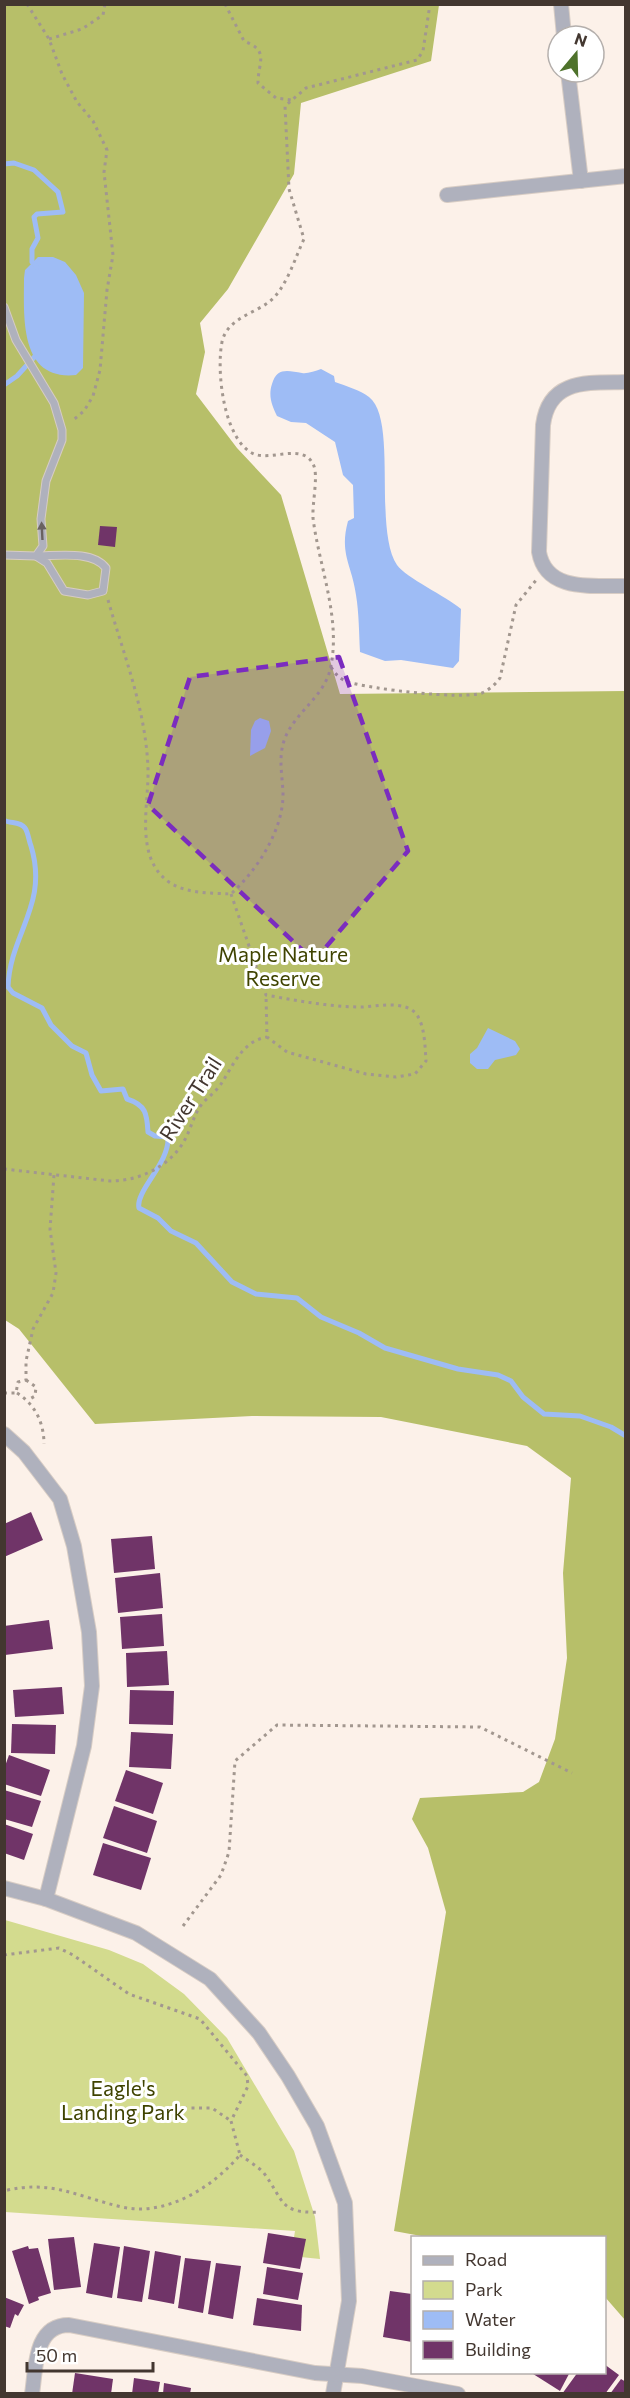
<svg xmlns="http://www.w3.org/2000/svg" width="630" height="2398" viewBox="0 0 630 2398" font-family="Commissioner,sans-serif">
<rect width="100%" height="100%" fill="#fcf1e9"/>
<path fill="#d3db8e" d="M 5,1920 L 109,1950 L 143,1964 L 184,1994 L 227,2038 L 294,2151 L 315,2217 L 320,2259 L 291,2256 L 295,2231 L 5,2212 Z"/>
<path fill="#b7bf69" d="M 4,5 L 439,5 L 431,61 L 301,103 L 294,174 L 228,289 L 200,323 L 205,352 L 196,394 L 237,448 L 281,495 L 340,694 L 625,691 L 625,2320 L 605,2297 L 604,2238 L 432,2238 L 394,2231 L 446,1912 L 428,1848 L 412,1819 L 420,1798 L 523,1792 L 539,1782 L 555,1739 L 567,1658 L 563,1573 L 571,1478 L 527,1446 L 381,1417 L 252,1416 L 95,1424 L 19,1329 L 5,1320 Z"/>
<g fill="#9ebcf5">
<path d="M 38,257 L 53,257 L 65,262 L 76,275 L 84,293 L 83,368 L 76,375 C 19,381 24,317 24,278 L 25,270 Z"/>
<path d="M 321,369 L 334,376 L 335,382 C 346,386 360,390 369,397 C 398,419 373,529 397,565 C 406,578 446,596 461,609 L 459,661 L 453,668 L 401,660 L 385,661 L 360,652 C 359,633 359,613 356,595 C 352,565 339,554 348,521 L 354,518 L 353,485 L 343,475 L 335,442 L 306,423 L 291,422 L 277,416 C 272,406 268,396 272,384 C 277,367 288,371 302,373 C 307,374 315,371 321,369 Z"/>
<path d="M 260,718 L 269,721 L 271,731 L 265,748 L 250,756 L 251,730 L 255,721 Z"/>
<path d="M 488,1028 L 515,1041 L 520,1049 L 516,1055 L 495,1060 L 488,1069 L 477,1069 L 470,1063 L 470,1054 L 477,1048 Z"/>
</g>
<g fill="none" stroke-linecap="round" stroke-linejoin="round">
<g stroke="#9ebcf5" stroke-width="5">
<path d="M 4,164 L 14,163 L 34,170 L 58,192 L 63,212 L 37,214 L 34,217 L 38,238 L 32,249 L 32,262 L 37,267"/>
<path d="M 4,385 L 17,376 L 38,353"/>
<path d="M 4,820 C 10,824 20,821 25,828 C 28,832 29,841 31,846 C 49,905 10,933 8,987 L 13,993 L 42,1008 L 51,1025 L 72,1046 L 86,1053 L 92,1075 L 101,1091 L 123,1089 L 127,1099 C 146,1105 147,1114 148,1132 L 155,1136 L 168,1137 C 170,1163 135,1191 139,1208 L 158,1218 L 171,1231 L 196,1243 L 232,1282 L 256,1294 L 297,1298 L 321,1317 L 359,1333 L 385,1348 L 458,1369 L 498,1375 L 511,1381 L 523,1397 L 544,1414 L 580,1416 L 611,1427 L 626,1436"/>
</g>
</g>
<g fill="#703468">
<path d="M 100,526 L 117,527 L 115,547 L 98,545 Z"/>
<path d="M 31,1512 L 43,1540 L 4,1557 L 4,1524 Z"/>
<path d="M 152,1536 L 155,1569 L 114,1573 L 111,1539 Z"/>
<path d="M 160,1573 L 163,1608 L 118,1613 L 115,1578 Z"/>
<path d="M 162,1614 L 164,1646 L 122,1649 L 120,1617 Z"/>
<path d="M 49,1620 L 53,1649 L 5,1655 L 4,1626 Z"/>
<path d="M 167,1651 L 169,1685 L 127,1687 L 126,1653 Z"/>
<path d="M 62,1687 L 64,1714 L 15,1717 L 13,1690 Z"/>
<path d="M 130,1690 L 174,1691 L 173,1725 L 129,1724 Z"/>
<path d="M 12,1724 L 56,1725 L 55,1754 L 11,1753 Z"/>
<path d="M 131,1732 L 173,1734 L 171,1769 L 129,1767 Z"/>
<path d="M 9,1755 L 50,1770 L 41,1796 L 4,1784 L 4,1769 Z"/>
<path d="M 126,1770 L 163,1783 L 153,1814 L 115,1801 Z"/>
<path d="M 4,1790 L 41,1801 L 32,1827 L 4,1819 Z"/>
<path d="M 114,1806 L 157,1821 L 147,1853 L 103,1838 Z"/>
<path d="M 4,1824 L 33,1834 L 24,1860 L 4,1853 Z"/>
<path d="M 103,1843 L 151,1858 L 141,1890 L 93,1875 Z"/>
<path d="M 268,2233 L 306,2239 L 300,2269 L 263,2263 Z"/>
<path d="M 74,2237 L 81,2287 L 54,2290 L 48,2239 Z"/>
<path d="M 94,2243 L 120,2247 L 112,2298 L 86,2293 Z"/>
<path d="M 28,2246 L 29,2249 L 38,2248 L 51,2293 L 38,2297 L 39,2300 L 29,2304 L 12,2251 Z"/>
<path d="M 124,2246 L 150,2251 L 142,2302 L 117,2298 Z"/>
<path d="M 155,2251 L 181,2256 L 174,2304 L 148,2299 Z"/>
<path d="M 185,2258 L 211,2261 L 203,2313 L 178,2308 Z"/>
<path d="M 216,2263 L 241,2266 L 233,2319 L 208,2314 Z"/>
<path d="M 267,2267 L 303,2273 L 298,2300 L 263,2294 Z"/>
<path d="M 390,2291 L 412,2294 L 412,2342 L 383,2337 Z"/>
<path d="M 4,2297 L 24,2305 L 18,2316 L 15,2314 L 10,2328 L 4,2326 Z"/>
<path d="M 257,2298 L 302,2305 L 301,2331 L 253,2325 Z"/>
<path d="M 604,2364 L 619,2375 L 605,2394 L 562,2394 L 578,2372 L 604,2372 Z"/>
<path d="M 530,2372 L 570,2372 L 560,2391 Z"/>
<path d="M 75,2373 L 113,2379 L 111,2394 L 72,2394 Z"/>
<path d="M 134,2378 L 160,2382 L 158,2394 L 132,2394 Z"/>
<path d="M 621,2379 L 626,2382 L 626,2394 L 610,2394 Z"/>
<path d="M 164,2383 L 191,2388 L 190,2394 L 163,2394 Z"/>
</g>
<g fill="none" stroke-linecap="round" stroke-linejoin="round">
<defs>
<g id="service">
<path d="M 4,307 L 16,340 L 54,403 L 62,430 L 62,440 L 46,481 L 41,519 L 43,546 L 36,556 L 4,555"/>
<path d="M 36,556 C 57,556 93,550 106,568 L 103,591 L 88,595 L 64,591 L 47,563 Z"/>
</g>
<g id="minor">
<path d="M 561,4 L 564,36"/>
<path d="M 568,72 L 581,181"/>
<path d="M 447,195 L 626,176"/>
<path d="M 626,382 C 589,383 549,378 543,425 L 539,552 C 546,593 594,585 626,586"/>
<path d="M 4,1434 L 24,1452 L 60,1499 L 74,1546 L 89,1632 L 92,1686 L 84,1746 L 46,1899"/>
<path d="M 4,1888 L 46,1899 L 136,1933 L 210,1979 L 259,2033 L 288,2076 L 317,2126 L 345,2203 L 349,2301 L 333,2394"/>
<path d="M 32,2394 C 36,2368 34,2325 69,2325 L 315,2373 L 362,2376 L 458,2394"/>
</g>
</defs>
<use href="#service" stroke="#d7ccc4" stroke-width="9"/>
<use href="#minor" stroke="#d7ccc4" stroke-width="16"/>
<g stroke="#a2978f" stroke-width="3" stroke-dasharray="3 4.5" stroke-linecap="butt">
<path d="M 27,4 L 49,39 L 62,74 L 77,102 L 93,121 L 107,150 L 104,172 L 113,255 L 107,290 L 100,370 L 93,396 L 84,411 L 72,421"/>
<path d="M 225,4 L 244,41 C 270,51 258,62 258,83 L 276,98 L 291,100"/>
<path d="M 49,39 L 82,29 L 103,15 L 105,4"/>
<path d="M 108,600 C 124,656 146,710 148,769 C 149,803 135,853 165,879 C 182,894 211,893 231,894 C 258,869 284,829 283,792 C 282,773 278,756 285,738 C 295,713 324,696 330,670 C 342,620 319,567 313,518 C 312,503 319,474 313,464 C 303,443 271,461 254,454 C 224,441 216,372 222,342 C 227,319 253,314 269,302 C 286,289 295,258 304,239 L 289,189 L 285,106 L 306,88 L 417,60 L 423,51 L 430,4"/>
<path d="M 331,667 C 336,675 340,679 348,682 C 371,689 462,700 482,693 C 490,689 495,685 500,678 L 516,605 L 537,579"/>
<path d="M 231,894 L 266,995 C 299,1001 330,1007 363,1007 C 379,1006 406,1000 417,1015 C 425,1027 425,1047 426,1061 L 415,1074 L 396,1077 L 366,1074 L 287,1052 L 267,1037 L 266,995"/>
<path d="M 4,1169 L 110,1181 C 137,1181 165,1169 181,1146 C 189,1135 192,1120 199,1108 C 205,1099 215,1093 221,1084 C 233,1066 242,1041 267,1037"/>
<path d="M 26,1380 L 36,1387 L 35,1396 L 28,1400"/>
<path d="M 4,1393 L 16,1393 L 18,1382 L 26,1380 L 26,1361 L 33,1329 L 53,1293 L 56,1273 L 50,1229 L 54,1175"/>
<path d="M 17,1393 C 35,1404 44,1423 44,1444"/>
<path d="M 183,1926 L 221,1875 L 229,1852 L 235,1761 L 277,1725 L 480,1727 L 572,1773"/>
<path d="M 4,1955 L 59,1948 L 73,1955 L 129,1994 L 200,2019 L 247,2076 L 248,2086 L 231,2121 L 240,2155 C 213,2187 166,2217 122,2207 C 78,2197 51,2179 4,2191"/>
<path d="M 184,2108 L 212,2108 L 231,2121"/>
<path d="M 240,2155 C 247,2160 257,2166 263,2172 C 284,2199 278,2214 319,2212"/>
</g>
<use href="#service" stroke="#afb1bd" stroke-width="7"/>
<use href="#minor" stroke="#afb1bd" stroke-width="14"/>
</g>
<defs><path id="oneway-solid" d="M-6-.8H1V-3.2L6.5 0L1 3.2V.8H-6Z" transform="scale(1.5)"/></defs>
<use fill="#696261" href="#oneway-solid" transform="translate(42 531) rotate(-93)"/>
<path fill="#7b2cbf" fill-opacity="0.2" stroke="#7b2cbf" stroke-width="4.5" stroke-dasharray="12 8" stroke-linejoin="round" d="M 339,657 L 408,851 L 314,961 L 148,805 L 190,677 Z"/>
<g text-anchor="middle" stroke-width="6" stroke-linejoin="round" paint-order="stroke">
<g font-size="21" fill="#3f4300" stroke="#fff">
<text x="283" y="962">Maple Nature<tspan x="283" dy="24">Reserve</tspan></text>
<text x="123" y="2096">Eagle's<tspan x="123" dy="24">Landing Park</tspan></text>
</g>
<g font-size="21" fill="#433730" stroke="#fff">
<text transform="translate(191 1099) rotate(-57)" y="7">River Trail</text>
</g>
</g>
<rect width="630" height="2398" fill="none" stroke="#433730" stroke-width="12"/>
<rect x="411" y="2236" width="195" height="138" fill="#ffffff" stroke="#b4afac" stroke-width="1.5"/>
<rect x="423" y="2256" width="30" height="9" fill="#afb1bd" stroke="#b4afac" stroke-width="1.5"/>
<text x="465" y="2266" font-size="18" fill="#433730">Road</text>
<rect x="423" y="2281" width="30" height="18" fill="#d3db8e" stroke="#b4afac" stroke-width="1.5"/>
<text x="465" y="2296" font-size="18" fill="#433730">Park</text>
<rect x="423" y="2311" width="30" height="18" fill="#9ebcf5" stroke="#b4afac" stroke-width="1.5"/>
<text x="465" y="2326" font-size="18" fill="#433730">Water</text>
<rect x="423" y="2341" width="30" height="18" fill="#703468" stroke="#b4afac" stroke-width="1.5"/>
<text x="465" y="2356" font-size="18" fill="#433730">Building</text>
<g transform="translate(576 54) rotate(19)"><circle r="28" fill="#ffffff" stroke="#b4afac" stroke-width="1.5"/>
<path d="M0-4.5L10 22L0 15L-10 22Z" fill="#4e722b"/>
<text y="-9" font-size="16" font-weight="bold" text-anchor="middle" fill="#433730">N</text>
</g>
<path d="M27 2362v9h126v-9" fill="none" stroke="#433730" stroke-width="3"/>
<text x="36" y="2362" font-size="18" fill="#433730" stroke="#ffffff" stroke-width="4.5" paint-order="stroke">50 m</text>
</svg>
